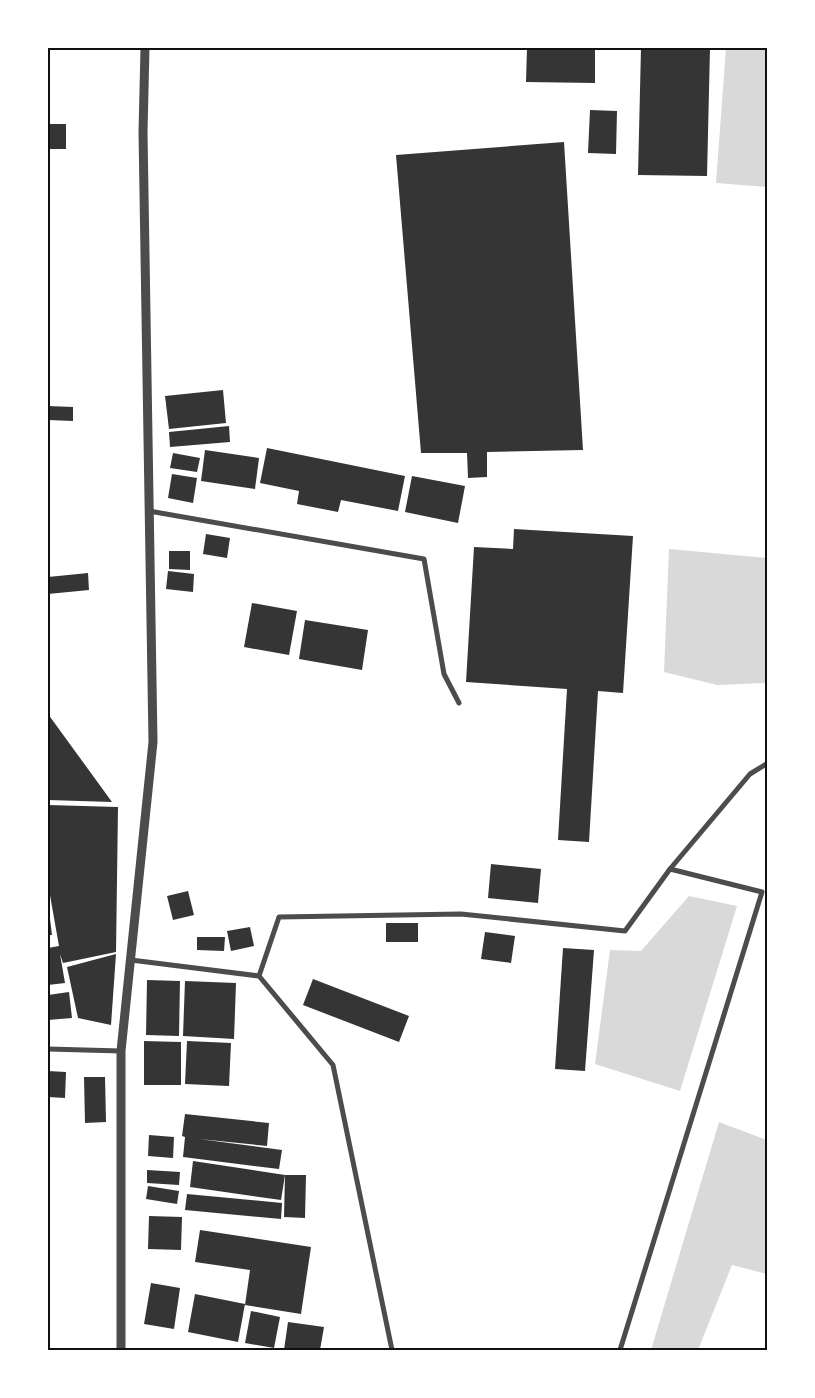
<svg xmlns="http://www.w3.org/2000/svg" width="815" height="1398" viewBox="0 0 815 1398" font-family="'Source Sans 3',sans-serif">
<rect width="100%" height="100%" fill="#fff"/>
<g fill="#d9d9d9">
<path d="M 726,48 L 767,50 L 767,187 L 716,183 Z"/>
<path d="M 669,549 L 767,558 L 767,683 L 717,685 L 664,672 Z"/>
<path d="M 689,896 L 737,906 L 680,1091 L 595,1064 L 610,950 L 641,951 Z"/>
<path d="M 719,1122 L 767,1140 L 767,1274 L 732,1265 L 698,1350 L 651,1350 Z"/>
</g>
<g fill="#353535">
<path d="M 527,48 L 595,49 L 595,83 L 526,82 Z"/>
<path d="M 641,48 L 710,48 L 707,176 L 638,175 Z"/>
<path d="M 590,110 L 617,111 L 616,154 L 588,153 Z"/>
<rect x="48" y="124" width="18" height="25"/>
<path d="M 564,142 L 583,450 L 487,452 L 487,477 L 468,478 L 467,453 L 421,453 L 396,155 Z"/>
<path d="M 223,390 L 226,423 L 169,429 L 165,396 Z"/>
<path d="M 48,406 L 73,407 L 73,421 L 48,420 Z"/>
<path d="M 229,426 L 230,442 L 170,447 L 169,432 Z"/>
<path d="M 267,448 L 405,476 L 398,511 L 341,500 L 338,512 L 297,504 L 299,491 L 260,483 Z"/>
<path d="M 205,450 L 259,458 L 255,489 L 201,481 Z"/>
<path d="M 173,453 L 200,458 L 197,472 L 170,468 Z"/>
<path d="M 172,474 L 197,478 L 193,503 L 168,498 Z"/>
<path d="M 412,476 L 465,486 L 458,523 L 405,512 Z"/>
<path d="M 514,529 L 633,536 L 623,693 L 598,691 L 589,842 L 558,840 L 567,689 L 466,682 L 474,547 L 513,549 Z"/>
<path d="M 206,534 L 230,538 L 227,558 L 203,554 Z"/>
<path d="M 169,551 L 190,551 L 190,570 L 169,569 Z"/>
<path d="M 168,571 L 194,574 L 193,592 L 166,589 Z"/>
<path d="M 88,573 L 89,590 L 48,594 L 48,577 Z"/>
<path d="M 252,603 L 297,611 L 289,655 L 244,647 Z"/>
<path d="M 305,620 L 368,630 L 362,670 L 299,659 Z"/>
<path d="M 48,714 L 112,802 L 48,800 Z"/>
<path d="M 48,805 L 118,807 L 116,952 L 63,963 L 60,954 L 65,983 L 48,985 L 48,948 L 59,946 L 48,884 Z"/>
<path d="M 491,864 L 541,869 L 538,903 L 488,898 Z"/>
<path d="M 188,891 L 194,915 L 173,920 L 167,896 Z"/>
<path d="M 48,911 L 49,911 L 52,935 L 48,935 Z"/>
<rect x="386" y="923" width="32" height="19"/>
<path d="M 250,927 L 254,946 L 231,951 L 227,931 Z"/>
<path d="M 485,932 L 515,936 L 511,963 L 481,959 Z"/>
<path d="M 197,937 L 225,937 L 224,951 L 197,950 Z"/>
<path d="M 563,948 L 594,950 L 585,1071 L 555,1069 Z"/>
<path d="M 116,954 L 111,1025 L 78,1018 L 67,967 Z"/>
<path d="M 313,979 L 409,1016 L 399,1042 L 303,1005 Z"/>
<path d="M 147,980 L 180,981 L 179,1036 L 146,1035 Z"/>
<path d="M 185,981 L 236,983 L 234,1039 L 183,1036 Z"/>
<path d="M 69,992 L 72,1018 L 48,1020 L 48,995 Z"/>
<path d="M 144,1041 L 181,1042 L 181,1085 L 144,1085 Z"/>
<path d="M 187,1041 L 231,1043 L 229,1086 L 185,1084 Z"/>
<path d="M 48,1071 L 66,1072 L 65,1098 L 48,1097 Z"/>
<path d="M 84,1077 L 105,1077 L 106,1122 L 85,1123 Z"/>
<path d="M 185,1114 L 269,1123 L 267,1146 L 199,1139 L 282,1150 L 279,1169 L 183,1157 L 185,1137 L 182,1136 Z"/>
<path d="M 149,1135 L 174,1137 L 173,1158 L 148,1156 Z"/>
<path d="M 193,1161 L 285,1175 L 281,1200 L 190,1187 Z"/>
<path d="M 147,1170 L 180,1172 L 179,1185 L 147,1183 Z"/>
<path d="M 285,1175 L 306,1175 L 305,1218 L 284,1217 Z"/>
<path d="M 148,1186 L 179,1191 L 177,1204 L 146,1199 Z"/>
<path d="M 187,1194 L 282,1203 L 281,1219 L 185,1210 Z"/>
<path d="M 149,1216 L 182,1217 L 181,1250 L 148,1249 Z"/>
<path d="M 200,1230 L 311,1247 L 301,1314 L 245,1305 L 250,1270 L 195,1262 Z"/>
<path d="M 151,1283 L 180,1288 L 174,1329 L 144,1324 Z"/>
<path d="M 195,1294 L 245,1304 L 238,1342 L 188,1332 Z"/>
<path d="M 251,1311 L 280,1317 L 274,1348 L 245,1343 Z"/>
<path d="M 288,1322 L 324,1327 L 320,1350 L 284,1350 Z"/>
</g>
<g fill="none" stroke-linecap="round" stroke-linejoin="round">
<g stroke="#4c4c4c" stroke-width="5">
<path d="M 149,511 L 424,559 L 444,674 L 459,703"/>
<path d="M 670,869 L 750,774 L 768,763"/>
<path d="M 131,960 L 259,976 L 333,1065 L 392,1350"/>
<path d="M 259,976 L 279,917 L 461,914 L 625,931 L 670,869 L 762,892 L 620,1350"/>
<path d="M 48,1049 L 121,1051"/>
</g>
<path stroke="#4c4c4c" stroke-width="9" d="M 121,1350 L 121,1051 L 153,742 L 143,132 L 145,48"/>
</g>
<rect width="815" height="1398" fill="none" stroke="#ffffff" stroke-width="98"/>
<rect x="49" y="49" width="717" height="1300" fill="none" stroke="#111" stroke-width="2"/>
</svg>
